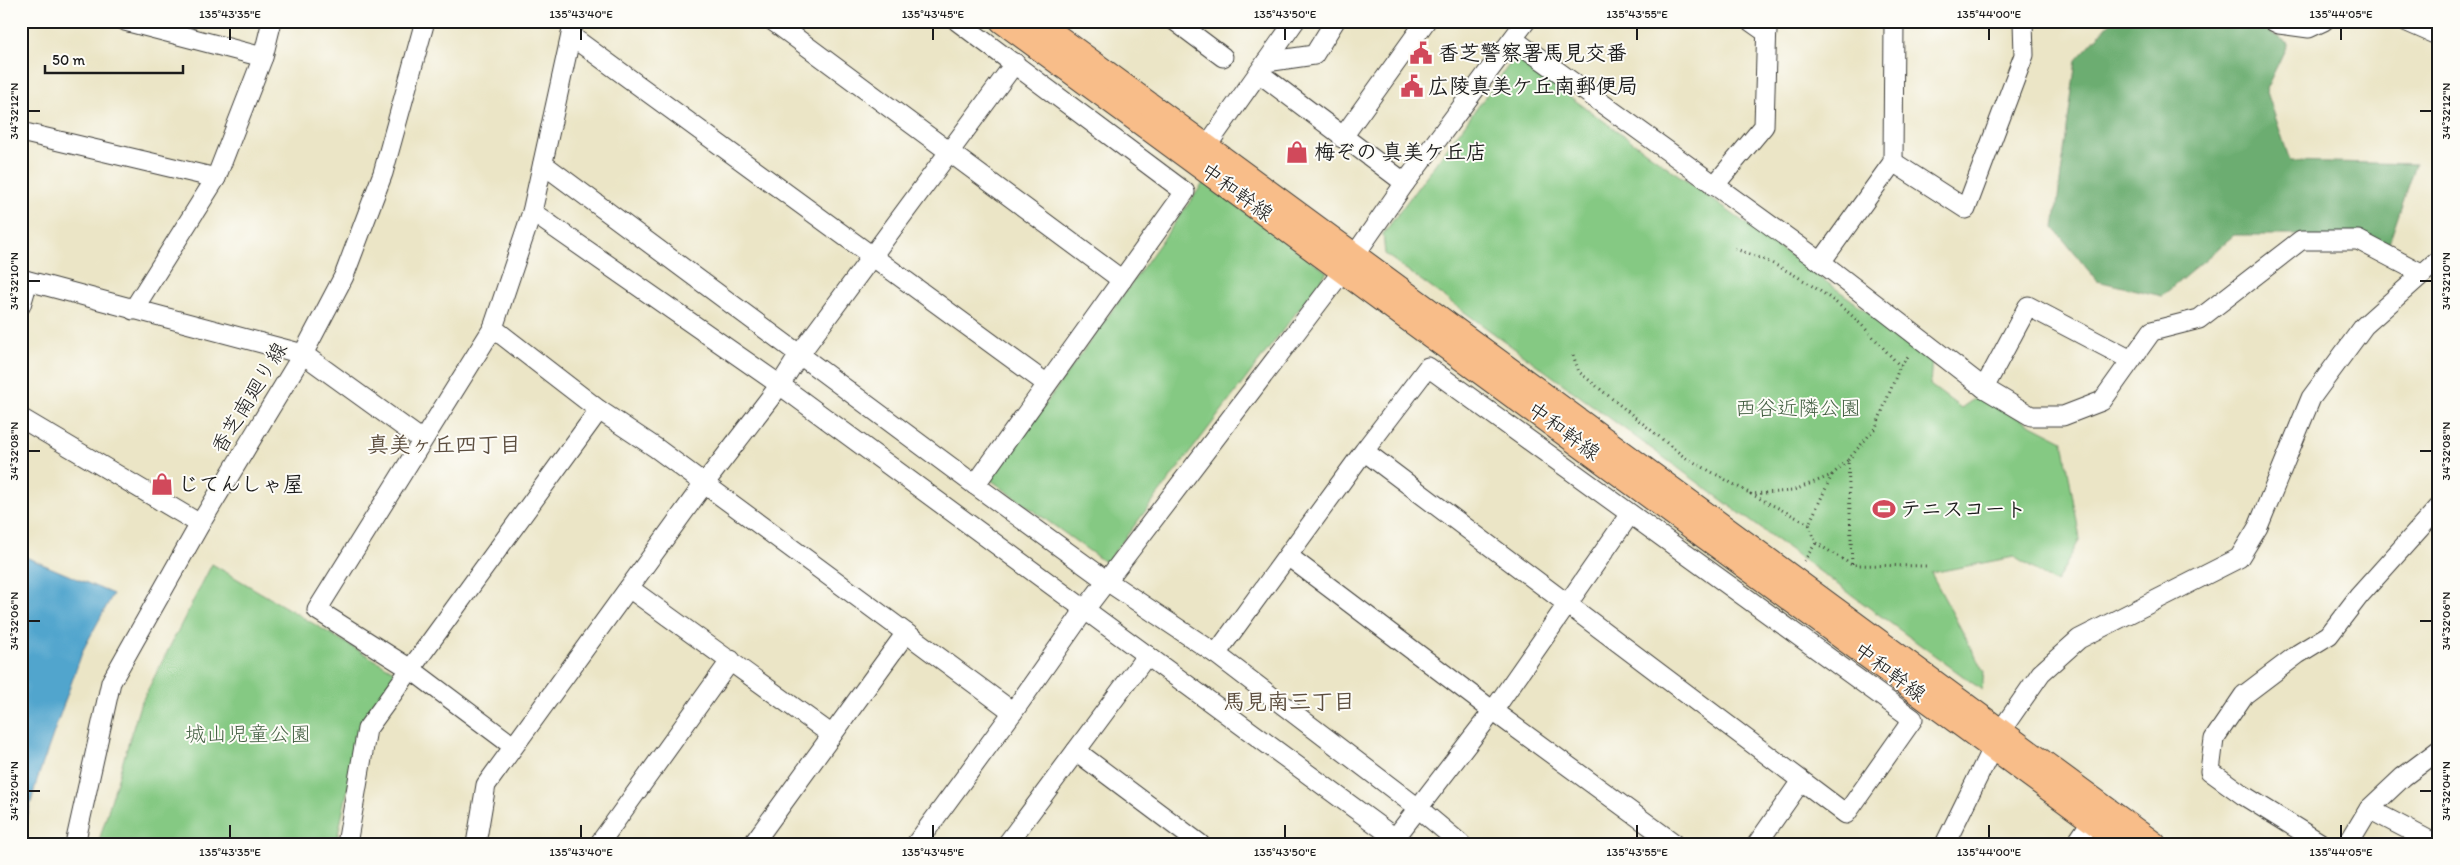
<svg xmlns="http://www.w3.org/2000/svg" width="2460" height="865" viewBox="0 0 2460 865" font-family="Itim,'Klee One',sans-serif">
<rect width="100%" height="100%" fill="#fdfcf7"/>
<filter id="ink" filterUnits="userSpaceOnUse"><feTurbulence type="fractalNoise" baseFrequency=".02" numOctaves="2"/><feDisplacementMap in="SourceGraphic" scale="10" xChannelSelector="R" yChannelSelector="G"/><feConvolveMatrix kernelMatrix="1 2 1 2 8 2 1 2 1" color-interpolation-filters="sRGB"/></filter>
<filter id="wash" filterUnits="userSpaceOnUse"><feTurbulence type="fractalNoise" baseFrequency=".0096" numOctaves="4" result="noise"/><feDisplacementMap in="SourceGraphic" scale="20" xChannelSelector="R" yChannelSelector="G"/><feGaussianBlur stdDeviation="1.12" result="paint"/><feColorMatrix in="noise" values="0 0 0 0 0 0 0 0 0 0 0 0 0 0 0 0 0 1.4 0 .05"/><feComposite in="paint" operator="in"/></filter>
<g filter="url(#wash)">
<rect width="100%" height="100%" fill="#ebe5c6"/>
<g fill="#85c983" stroke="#507250">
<path d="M 1515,57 L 1932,358 L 1930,385 L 1961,408 L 1977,397 L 2063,441 L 2080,539 L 2056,583 L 2014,557 L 1931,573 L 1984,672 L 1982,690 L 1385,254 L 1383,234 Z"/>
<path d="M 1204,182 L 1327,272 L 1106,563 L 991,480 Z"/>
<path d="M 212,564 L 399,674 L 362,723 L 336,844 L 98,844 L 140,705 Z"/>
</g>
<path fill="#6cad71" stroke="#446446" d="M 2112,21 L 2251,21 L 2288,43 L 2266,89 L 2290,161 L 2416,164 L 2388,246 L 2295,235 L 2234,235 L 2162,296 L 2097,281 L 2054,228 L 2076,60 Z"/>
<path fill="#51a5cd" stroke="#366074" d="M 21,555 L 113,594 L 83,650 L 37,780 L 21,840 Z"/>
</g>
<g filter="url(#ink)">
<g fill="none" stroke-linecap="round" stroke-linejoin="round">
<defs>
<g id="minor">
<path d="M 125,21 L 263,57"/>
<path d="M 574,21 L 532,212 L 780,385 L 1403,844"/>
<path d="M 773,21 L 1122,280"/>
<path d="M 1175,21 L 1223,57"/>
<path d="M 1750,21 L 1767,33"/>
<path d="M 2273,21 L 2279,24 L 2309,28 L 2324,21"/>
<path d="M 2405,21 L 2439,36"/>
<path d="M 571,36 L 1047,384"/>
<path d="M 1513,39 L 1821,262 L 1984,388 L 2031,416 L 2063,416 L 2102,401 L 2152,331 L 2199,319 L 2301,240 L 2358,240 L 2421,273"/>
<path d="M 1266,62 L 1314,55 L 1335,21"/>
<path d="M 1259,73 L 1405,183"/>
<path d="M 21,132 L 216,178"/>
<path d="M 1342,138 L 1426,21"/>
<path d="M 1199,157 L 1295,21"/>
<path d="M 1893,162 L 1894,21"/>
<path d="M 543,164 L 975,485 L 1185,192 L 957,21"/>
<path d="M 1714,186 L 1764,126 L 1767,21"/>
<path d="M 1821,262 L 1893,162 L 1966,209 L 2024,55 L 2023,21"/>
<path d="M 21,279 L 303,354 L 422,440"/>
<path d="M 21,305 L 28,281"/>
<path d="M 133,310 L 216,178 L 263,57 L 272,21"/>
<path d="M 493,328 L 532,212"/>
<path d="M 1984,388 L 2028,306 L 2131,360"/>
<path d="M 21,418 L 200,524"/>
<path d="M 975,485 L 1107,581 L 1216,654 L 1418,808 L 1461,844"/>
<path d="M 1288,556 L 1493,711 L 1675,844"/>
<path d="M 629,588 L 832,735"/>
<path d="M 1216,654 L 1364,451 L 1846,814 L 1913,719 L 1428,367 L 1364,451"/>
<path d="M 513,746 L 412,670 L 317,610 L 493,328 L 599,410 L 656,448 L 1013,712"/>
<path d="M 1076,751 L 1200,844"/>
<path d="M 2369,809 L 2436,844"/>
<path d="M 1395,838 L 1493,711 L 1630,514"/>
<path d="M 75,844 L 111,682 L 200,524 L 303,354 L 344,276 L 383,173 L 425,21"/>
<path d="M 347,844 L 367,729 L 599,410"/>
<path d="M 476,844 L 486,785 L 704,484 L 780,385 L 799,355 L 1015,63"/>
<path d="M 599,844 L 731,660"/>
<path d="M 753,844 L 906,633"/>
<path d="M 916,844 L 1013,712 L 1086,608 L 1354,256 L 1405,183 L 1526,21"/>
<path d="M 1007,844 L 1147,655"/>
<path d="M 1757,844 L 1801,781"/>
<path d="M 1945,844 L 2000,732 L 2041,673 L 2079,639 L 2239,558 L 2258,527 L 2311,398 L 2364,326 L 2439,259"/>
<path d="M 2076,844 L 2099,810"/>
<path d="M 2322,844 L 2243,795 L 2210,771 L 2214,739 L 2244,695 L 2298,654 L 2329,635 L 2359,596 L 2439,507"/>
<path d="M 2348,844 L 2369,809 L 2403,777 L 2439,750"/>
</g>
<g id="major">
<path d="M 1002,21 L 2124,844"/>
<path d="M 1036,21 L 2154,844"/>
</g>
</defs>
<use href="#minor" stroke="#3b3a36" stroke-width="21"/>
<use href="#major" stroke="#3b3a36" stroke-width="26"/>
<g stroke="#3b3a36" stroke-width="3" stroke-dasharray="1 4" stroke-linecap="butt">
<path d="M 1735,249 C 1775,261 1817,286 1849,313 C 1867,329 1883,348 1900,366"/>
<path d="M 1573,355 L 1579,372 L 1683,456 L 1751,494"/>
<path d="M 1848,460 L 1876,427 L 1900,366 L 1910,354"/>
<path d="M 1832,475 L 1848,460 L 1852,565"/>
<path d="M 1816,543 L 1852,565 L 1926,566"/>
<path d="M 1804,561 L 1816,543 L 1809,524 L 1832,475 L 1792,491 L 1751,494 L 1809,524"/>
</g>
<use href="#minor" stroke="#fff" stroke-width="19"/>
<use href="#major" stroke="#f8bd89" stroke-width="24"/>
</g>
</g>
<path fill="none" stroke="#1c1c1c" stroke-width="2" d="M 230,28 L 230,40M 581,28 L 581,40M 933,28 L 933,40M 1285,28 L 1285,40M 1637,28 L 1637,40M 1989,28 L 1989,40M 2341,28 L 2341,40M 28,111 L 40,111M 2420,111 L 2432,111M 28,281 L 40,281M 2420,281 L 2432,281M 28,451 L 40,451M 2420,451 L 2432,451M 28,621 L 40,621M 2420,621 L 2432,621M 28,791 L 40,791M 2420,791 L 2432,791M 230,825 L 230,838M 581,825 L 581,838M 933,825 L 933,838M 1285,825 L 1285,838M 1637,825 L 1637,838M 1989,825 L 1989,838M 2341,825 L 2341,838"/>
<defs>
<symbol id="civic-bare" viewBox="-9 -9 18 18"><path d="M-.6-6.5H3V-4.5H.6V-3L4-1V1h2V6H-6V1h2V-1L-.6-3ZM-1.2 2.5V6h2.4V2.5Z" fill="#d1495b" stroke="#fdfcf7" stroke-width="2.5" paint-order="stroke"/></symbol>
<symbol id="shop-bare" viewBox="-9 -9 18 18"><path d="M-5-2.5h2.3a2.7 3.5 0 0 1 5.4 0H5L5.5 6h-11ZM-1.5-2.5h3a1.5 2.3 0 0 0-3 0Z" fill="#d1495b" stroke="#fdfcf7" stroke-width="2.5" paint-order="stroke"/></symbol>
<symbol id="stadium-bare" viewBox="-9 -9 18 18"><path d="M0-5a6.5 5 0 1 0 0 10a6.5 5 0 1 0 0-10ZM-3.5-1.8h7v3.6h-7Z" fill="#d1495b" stroke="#fdfcf7" stroke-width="2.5" paint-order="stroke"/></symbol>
</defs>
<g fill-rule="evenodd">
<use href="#civic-bare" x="1405" y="37" width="32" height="32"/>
<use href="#civic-bare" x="1396" y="70" width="32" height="32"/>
<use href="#shop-bare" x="1281" y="136" width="32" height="32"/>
<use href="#shop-bare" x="146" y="468" width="32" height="32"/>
<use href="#stadium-bare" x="1868" y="493" width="32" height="32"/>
</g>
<g text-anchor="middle" stroke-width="4" stroke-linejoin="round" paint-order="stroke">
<g font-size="21" font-weight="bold" fill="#1c1c1c" stroke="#fdfcf7" text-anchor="start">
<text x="1438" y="60">香芝警察署馬見交番</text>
<text x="1428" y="93">広陵真美ケ丘南郵便局</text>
<text x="1314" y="159">梅ぞの 真美ケ丘店</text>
<text x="178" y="491">じてんしゃ屋</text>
<text x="1900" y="516">テニスコート</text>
</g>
<g font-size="21" fill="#1c1c1c" stroke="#fdfcf7">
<text transform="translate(1237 192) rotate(36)" y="7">中和幹線</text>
<text transform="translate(249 398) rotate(-59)" y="7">香芝南廻り線</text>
<text transform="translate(1564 431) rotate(36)" y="7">中和幹線</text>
<text transform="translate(1890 672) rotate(37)" y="7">中和幹線</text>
</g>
<g font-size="21" fill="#466145" stroke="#fdfcf7">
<text x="1798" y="415">西谷近隣公園</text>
<text x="248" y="741">城山児童公園</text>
</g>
<g font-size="22" font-weight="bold" fill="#5d4f40" stroke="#fdfcf7">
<text x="444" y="452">真美ヶ丘四丁目</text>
<text x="1289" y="709">馬見南三丁目</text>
</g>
</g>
<rect width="2460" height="865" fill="none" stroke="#fdfcf7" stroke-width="55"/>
<path d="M45 65v8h138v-8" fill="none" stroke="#1c1c1c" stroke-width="2.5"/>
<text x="52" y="65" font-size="15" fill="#1c1c1c" stroke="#fdfcf7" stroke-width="4" paint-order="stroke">50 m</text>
<rect x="28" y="28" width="2404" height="810" fill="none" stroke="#1c1c1c" stroke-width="2"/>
<g font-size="12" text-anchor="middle" fill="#1c1c1c">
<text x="230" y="18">135°43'35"E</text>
<text x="581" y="18">135°43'40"E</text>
<text x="933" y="18">135°43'45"E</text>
<text x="1285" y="18">135°43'50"E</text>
<text x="1637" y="18">135°43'55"E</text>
<text x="1989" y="18">135°44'00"E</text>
<text x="2341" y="18">135°44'05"E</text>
<text transform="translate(14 111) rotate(-90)" y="4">34°32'12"N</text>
<text transform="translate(2446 111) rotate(-90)" y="4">34°32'12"N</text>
<text transform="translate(14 281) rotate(-90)" y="4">34°32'10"N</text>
<text transform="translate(2446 281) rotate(-90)" y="4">34°32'10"N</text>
<text transform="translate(14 451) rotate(-90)" y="4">34°32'08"N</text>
<text transform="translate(2446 451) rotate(-90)" y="4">34°32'08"N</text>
<text transform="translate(14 621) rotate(-90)" y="4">34°32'06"N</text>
<text transform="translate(2446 621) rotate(-90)" y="4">34°32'06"N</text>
<text transform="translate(14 791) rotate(-90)" y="4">34°32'04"N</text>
<text transform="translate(2446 791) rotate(-90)" y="4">34°32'04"N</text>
<text x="230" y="856">135°43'35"E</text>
<text x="581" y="856">135°43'40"E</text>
<text x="933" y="856">135°43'45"E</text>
<text x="1285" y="856">135°43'50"E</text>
<text x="1637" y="856">135°43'55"E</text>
<text x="1989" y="856">135°44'00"E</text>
<text x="2341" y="856">135°44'05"E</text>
</g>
</svg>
